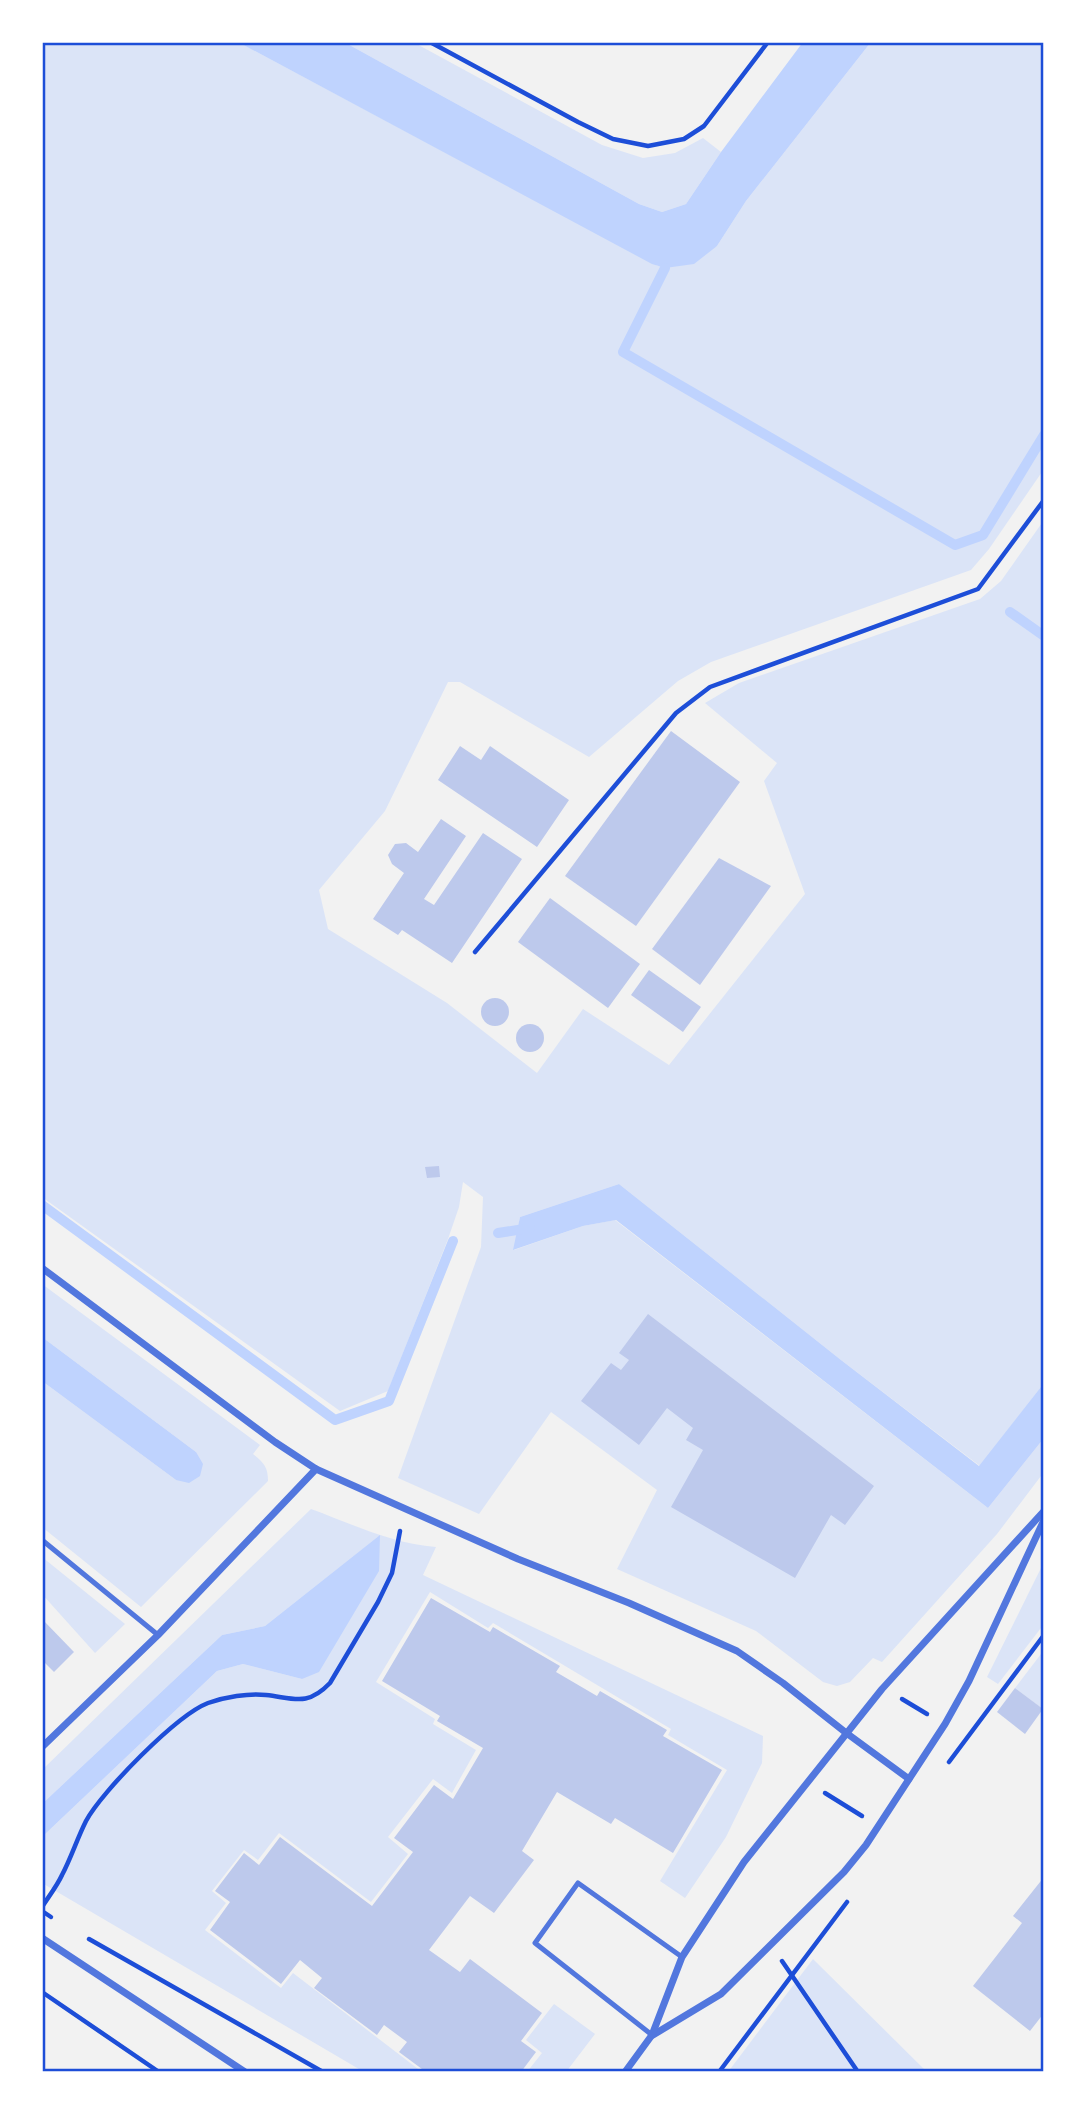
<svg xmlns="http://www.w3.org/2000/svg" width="1086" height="2114" viewBox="0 0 1086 2114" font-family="'Fira Sans Condensed',sans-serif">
<rect width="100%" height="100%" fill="#f2f2f2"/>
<g fill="#dbe4f7">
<path d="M 43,42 L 238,42 L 658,266 L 717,246 L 746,201 L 871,42 L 1044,42 L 1044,469 L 989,549 L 971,570 L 711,662 L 678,681 L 589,757 L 460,682 L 448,682 L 385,811 L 319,890 L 328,929 L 447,1003 L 537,1073 L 583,1009 L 669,1065 L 805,894 L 764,781 L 777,763 L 705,703 L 739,683 L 980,599 L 1001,581 L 1044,520 L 1044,1383 L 980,1466 L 841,1360 L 619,1184 L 520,1217 L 514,1250 L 583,1226 L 615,1220 L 988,1508 L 1044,1438 L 1044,1472 L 997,1534 L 882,1662 L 873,1658 L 850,1682 L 837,1686 L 823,1682 L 756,1631 L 617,1569 L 657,1490 L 551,1412 L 479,1514 L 398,1478 L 481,1247 L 483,1197 L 463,1182 L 459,1207 L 448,1239 L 388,1391 L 340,1411 L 42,1197 Z"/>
<path d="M 344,42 L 413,42 L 602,145 L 643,158 L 675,153 L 703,138 L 721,152 L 686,204 L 662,212 L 639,204 Z"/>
<path d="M 42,1284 L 260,1445 L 253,1454 C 264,1463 268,1467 268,1481 L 141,1607 L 42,1527 L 42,1381 L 176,1480 L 196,1452 L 42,1337 Z"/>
<path d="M 311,1509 C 352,1524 393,1544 436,1547 L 423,1575 L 763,1736 L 762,1763 L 726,1837 L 685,1898 L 660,1881 L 727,1770 L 668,1735 L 671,1729 L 493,1623 L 488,1628 L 430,1592 L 376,1682 L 435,1719 L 433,1724 L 476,1750 L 452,1793 L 433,1779 L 388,1837 L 408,1854 L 371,1902 L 279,1833 L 258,1860 L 244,1850 L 212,1891 L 226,1903 L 205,1930 L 281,1988 L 293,1973 L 422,2072 L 364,2072 L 42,1883 L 42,1837 L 217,1671 L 243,1664 L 302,1679 L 379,1536 L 265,1626 L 222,1635 L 42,1804 L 42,1770 Z"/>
<path d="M 42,1557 L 125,1624 L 95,1653 L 42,1594 Z"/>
<path d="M 1044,1562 L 1044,1624 L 998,1684 L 987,1677 Z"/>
<path d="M 1044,1650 L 1044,1710 L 1015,1688 Z"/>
<path d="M 813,1959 L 927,2072 L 728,2072 Z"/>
<path d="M 554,2004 L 595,2034 L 566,2072 L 527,2072 L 542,2053 L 526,2040 Z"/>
</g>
<g fill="#bfd3fe">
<path d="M 238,42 L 344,42 L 639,204 L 662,212 L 686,204 L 721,152 L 803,42 L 871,42 L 746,201 L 717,246 L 694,264 L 665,268 L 652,264 Z"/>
<path d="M 619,1184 L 841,1360 L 979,1466 L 1044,1383 L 1044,1438 L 988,1508 L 616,1220 L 583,1226 L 513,1250 L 520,1217 Z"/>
<path d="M 42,1337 L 196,1452 L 203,1464 L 200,1476 L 189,1483 L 176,1480 L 42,1381 Z"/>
<path d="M 380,1535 L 379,1571 L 319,1672 L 302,1679 L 243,1664 L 217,1671 L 42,1837 L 42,1804 L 222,1635 L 265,1626 Z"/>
</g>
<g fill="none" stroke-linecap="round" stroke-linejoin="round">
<g stroke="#bfd3fe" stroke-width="10">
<path d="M 665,268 L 623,352 L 955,545 L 983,535 L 1044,435"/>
<path d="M 1010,612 L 1044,636"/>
<path d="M 42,1205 L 335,1420 L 389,1401 L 453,1241"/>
<path d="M 498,1233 L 530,1228"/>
</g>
</g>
<g fill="#bdc9ec">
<path d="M 671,731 L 740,782 L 636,926 L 565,876 Z"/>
<path d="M 460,746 L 481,760 L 490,746 L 569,800 L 537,847 L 438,780 Z"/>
<path d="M 441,819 L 466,836 L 424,899 L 434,905 L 483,833 L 522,859 L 452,963 L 402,930 L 398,935 L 373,919 L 404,873 L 392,864 L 388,855 L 395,844 L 406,843 L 418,852 Z"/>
<path d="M 719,858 L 771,886 L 700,985 L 652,949 Z"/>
<path d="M 550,898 L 640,964 L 608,1008 L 518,942 Z"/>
<path d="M 649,970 L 701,1007 L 683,1032 L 631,995 Z"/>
<circle cx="495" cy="1012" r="14"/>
<circle cx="530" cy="1038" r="14"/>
<path d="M 439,1166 L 440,1177 L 427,1178 L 425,1167 Z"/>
<path d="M 648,1314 L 874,1486 L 845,1525 L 831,1515 L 795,1578 L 671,1507 L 703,1450 L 686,1440 L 693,1428 L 667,1408 L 639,1445 L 581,1401 L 611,1363 L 621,1370 L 629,1360 L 619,1353 Z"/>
<path d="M 431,1598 L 490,1632 L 493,1627 L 560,1666 L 556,1672 L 597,1696 L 600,1691 L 667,1730 L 663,1736 L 722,1770 L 673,1853 L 615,1818 L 611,1824 L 557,1792 L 522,1851 L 534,1860 L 494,1913 L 470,1896 L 429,1950 L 460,1972 L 470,1959 L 542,2013 L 521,2041 L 536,2052 L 521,2072 L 426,2072 L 399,2052 L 407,2042 L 384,2025 L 377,2035 L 314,1988 L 322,1978 L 300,1960 L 281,1984 L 210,1930 L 230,1902 L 215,1891 L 244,1853 L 259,1865 L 280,1837 L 372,1906 L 413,1852 L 394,1838 L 434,1785 L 453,1799 L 483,1748 L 437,1721 L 440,1716 L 382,1681 Z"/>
<path d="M 42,1619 L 74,1652 L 54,1672 L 42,1660 Z"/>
<path d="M 1015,1688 L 1043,1709 L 1025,1734 L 997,1712 Z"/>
<path d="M 1044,1877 L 1044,2013 L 1030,2031 L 973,1986 L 1022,1923 L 1013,1916 Z"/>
</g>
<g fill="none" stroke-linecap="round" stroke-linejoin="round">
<g stroke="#1d4ed8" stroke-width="4.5">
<path d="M 430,42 L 578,122 L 613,139 L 648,146 L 684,139 L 704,126 L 768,42"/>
<path d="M 475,952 L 676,713 L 710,687 L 978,589 L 1044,500"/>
<path d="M 902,1699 L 927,1714"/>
<path d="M 949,1762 L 1044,1635"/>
<path d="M 825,1793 L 862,1816"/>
<path d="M 42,1907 C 49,1896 57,1886 62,1875 C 71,1858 77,1839 86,1821 C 102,1791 177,1715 208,1703 C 225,1697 248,1693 266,1695 C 294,1698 307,1707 330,1683 L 378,1602 L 392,1573 L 400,1531"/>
<path d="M 42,1911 L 51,1917"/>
<path d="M 89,1939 L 323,2072"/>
<path d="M 782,1961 L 858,2072"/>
<path d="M 42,1992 L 159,2072"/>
<path d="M 719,2072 L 847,1902"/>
</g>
<g stroke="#5277de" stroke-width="5">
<path d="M 42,1540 L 158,1635"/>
<path d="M 652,2035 L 535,1943 L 578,1883 L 682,1957"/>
</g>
<g stroke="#5277de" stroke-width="7">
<path d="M 42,1268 L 275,1442 L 316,1469 L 518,1559 L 629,1603 L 737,1651 L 783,1683 L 845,1732 L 909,1779"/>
<path d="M 42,1747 L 158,1635 L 316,1469"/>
<path d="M 42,1938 L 245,2072"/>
<path d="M 653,2035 L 721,1994 L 844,1872 L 866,1845 L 945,1724 L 969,1681 L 1044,1520"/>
<path d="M 625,2072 L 652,2035 L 682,1957 L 744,1862 L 882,1689 L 1044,1511"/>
</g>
</g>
<rect width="1086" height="2114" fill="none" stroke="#ffffff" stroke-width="88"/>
<rect x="44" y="44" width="998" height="2026" fill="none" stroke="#1d4ed8" stroke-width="2.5"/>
</svg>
